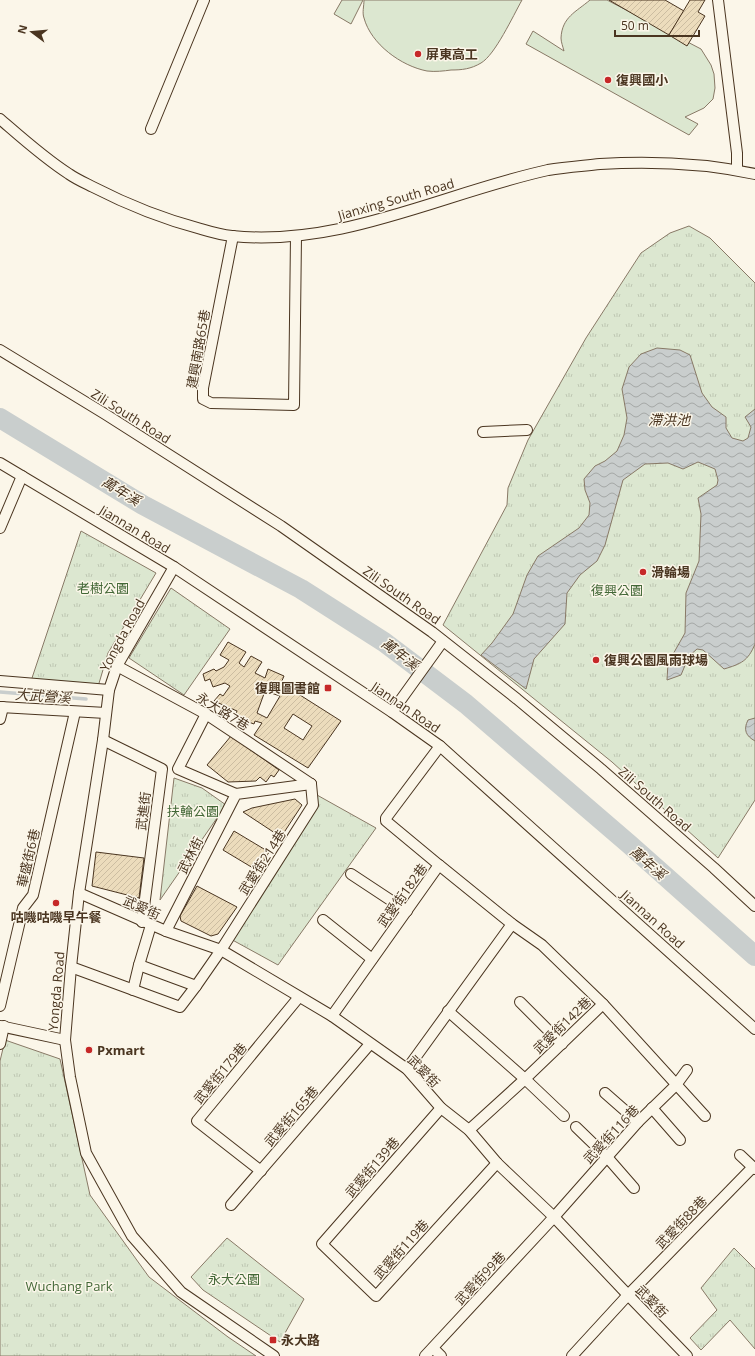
<svg xmlns="http://www.w3.org/2000/svg" width="755" height="1356" viewBox="0 0 755 1356" font-family="'Open Sans','Noto Sans TC',sans-serif">
<defs>
<pattern id="park-tufts" width="24" height="20" patternUnits="userSpaceOnUse"><rect width="24" height="20" fill="#dce7d0"/><path d="M3 7l-1-3M5 7V3M7 7l1-3M15 17l-1-3M17 17v-4M19 17l1-3" fill="none" stroke="#bec7b2"/></pattern>
<pattern id="water-waves" width="16" height="10" patternUnits="userSpaceOnUse"><rect width="16" height="10" fill="#c9cecd"/><path d="M0 5q4-4 8 0t8 0" fill="none" stroke="#a5a8a6"/></pattern>
<pattern id="building-hatch" width="6" height="6" patternUnits="userSpaceOnUse"><rect width="6" height="6" fill="#ecdcbc"/><path d="M-1 1l2-2M0 6l6-6M5 7l2-2" fill="none" stroke="#ccbda1"/></pattern>
</defs>
<rect width="100%" height="100%" fill="#fbf6e9"/>
<g fill="#dce7d0" stroke="#887966">
<path d="M 342,0 L 363,0 L 351,24 L 334,14 Z"/>
<path d="M 364,0 L 522,0 C 513,16 495,55 481,63 C 471,69 462,70 451,70 C 444,71 435,72 427,71 C 401,66 371,44 364,18 C 362,13 364,6 364,0 Z"/>
<path d="M 590,0 L 607,0 L 701,49 L 711,65 L 714,74 L 715,88 L 713,99 L 704,108 L 685,117 L 698,124 L 689,135 L 526,44 L 533,31 L 564,51 C 563,47 561,42 561,38 C 562,17 576,12 590,0 Z"/>
</g>
<g fill="url(#park-tufts)" stroke="#887966">
<path d="M 689,226 L 710,238 L 755,283 L 755,800 L 718,858 L 612,762 L 443,625 L 507,505 L 508,488 L 528,440 L 586,338 L 641,253 L 670,233 Z"/>
<path d="M 81,531 L 156,573 L 108,653 L 97,690 L 31,681 Z"/>
<path d="M 171,588 L 230,629 L 184,695 L 129,658 Z"/>
<path d="M 174,778 L 202,788 L 226,805 L 160,900 Z"/>
<path d="M 317,795 L 376,828 L 278,965 L 227,937 Z"/>
<path d="M 5,1040 L 60,1059 L 90,1195 L 149,1277 L 228,1337 L 256,1356 L 0,1356 L 0,1061 Z"/>
<path d="M 227,1238 L 304,1299 L 280,1342 L 203,1290 L 191,1277 Z"/>
<path d="M 734,1248 L 755,1269 L 755,1349 L 730,1320 L 701,1350 L 690,1338 L 717,1310 L 701,1288 Z"/>
</g>
<g fill="url(#water-waves)" stroke="#887966">
<path d="M 657,348 L 680,350 L 690,355 L 702,393 L 712,407 L 726,417 L 726,428 L 732,438 L 743,441 L 748,438 L 751,427 L 745,417 L 755,409 L 755,644 C 748,661 741,664 724,669 L 703,650 L 697,649 L 689,656 L 681,675 L 667,680 L 668,663 L 685,633 L 686,593 L 699,561 L 701,514 L 698,498 L 717,485 L 718,480 L 715,469 L 698,462 L 683,469 L 668,463 L 645,464 L 623,480 L 605,545 L 597,561 L 580,575 L 567,593 L 565,624 L 534,659 L 526,689 L 481,655 L 492,643 L 513,614 L 527,575 L 538,556 L 579,528 L 589,515 L 590,503 L 585,490 L 584,479 L 595,466 L 605,461 L 617,451 L 624,435 L 627,418 L 622,389 L 629,367 L 641,354 Z"/>
<path d="M 755,718 L 755,741 C 746,736 743,730 748,720 Z"/>
</g>
<g fill="none" stroke-linecap="round" stroke-linejoin="round">
<path stroke="#c9cecd" stroke-width="3.5" d="M 0,692 L 86,699"/>
<path stroke="#c9cecd" stroke-width="20" d="M 0,418 L 143,505 L 301,589 L 384,642 L 466,704 L 629,844 L 755,956"/>
</g>
<g fill="url(#building-hatch)" stroke="#4a3520" fill-rule="evenodd">
<path d="M 609,0 L 665,0 L 684,11 L 669,35 Z"/>
<path d="M 690,0 L 705,0 L 698,12 L 705,16 L 687,46 L 669,35 Z"/>
<path d="M 228,642 L 246,652 L 239,663 L 244,667 L 251,656 L 262,662 L 255,673 L 265,678 L 268,669 L 284,676 L 281,683 L 341,721 L 308,768 L 254,735 L 262,723 L 255,721 L 254,724 L 235,717 L 237,711 L 214,701 L 220,694 L 223,696 L 230,686 L 225,683 L 213,687 L 210,679 L 205,681 L 203,674 L 214,669 L 216,671 L 224,667 L 229,660 L 220,655 ZM 265,691 L 280,696 L 267,718 L 257,713 ZM 293,714 L 312,726 L 303,740 L 284,728 Z"/>
<path d="M 231,736 L 279,770 L 274,777 L 271,775 L 266,782 L 260,777 L 256,781 L 228,782 L 207,765 Z"/>
<path d="M 295,799 L 302,805 L 281,837 L 243,812 L 252,808 Z"/>
<path d="M 234,831 L 269,852 L 258,871 L 223,850 Z"/>
<path d="M 96,852 L 144,858 L 139,898 L 92,886 Z"/>
<path d="M 197,886 L 237,907 L 218,934 L 211,936 L 181,921 L 180,916 Z"/>
</g>
<g fill="none" stroke-linecap="round" stroke-linejoin="round">
<defs>
<g id="street">
<path d="M 718,0 L 737,153 L 737,170"/>
<path d="M 0,119 C 22,138 44,158 69,174 C 76,179 85,183 93,187 C 128,205 163,219 201,229 C 211,232 222,235 232,236 C 342,247 443,193 548,170 C 565,167 582,166 600,164 C 651,161 704,163 755,174"/>
<path d="M 151,129 L 204,0"/>
<path d="M 233,236 L 203,388 L 203,399 L 211,403 L 294,405 L 296,236"/>
<path d="M 0,350 L 105,414 L 281,526 L 432,632 L 517,699 L 601,769 L 714,868 L 755,906"/>
<path d="M 483,432 L 527,430"/>
<path d="M 0,463 L 174,567 L 392,712 L 440,746 L 755,1029"/>
<path d="M 0,528 L 22,476"/>
<path d="M 174,567 L 117,666 L 109,690 L 103,740 L 79,893 L 71,967 L 65,1040 L 70,1077 L 86,1153 L 132,1236 L 181,1292 L 274,1356"/>
<path d="M 117,666 L 206,714 L 311,784"/>
<path d="M 0,681 L 109,690"/>
<path d="M 0,707 L 106,713"/>
<path d="M 392,712 L 443,641"/>
<path d="M 206,714 L 178,769 L 236,794"/>
<path d="M 0,719 L 3,707"/>
<path d="M 103,740 L 162,769 L 142,922"/>
<path d="M 439,865 L 386,821 L 386,818 L 440,746"/>
<path d="M 351,874 L 407,911"/>
<path d="M 79,893 L 166,931 L 221,950 L 332,1016 L 407,1069 L 441,1108 L 469,1130 L 497,1163 L 554,1217 L 628,1295 L 687,1356"/>
<path d="M 323,920 L 372,959"/>
<path d="M 166,931 L 236,794 L 311,784"/>
<path d="M 139,965 L 196,986"/>
<path d="M 71,967 L 180,1007 L 196,986 L 221,950 L 313,805 L 311,784"/>
<path d="M 133,990 L 139,965 L 151,925"/>
<path d="M 520,1002 L 562,1044"/>
<path d="M 603,1004 L 705,1116"/>
<path d="M 0,1006 L 23,908 L 33,895 L 75,712"/>
<path d="M 448,1011 L 525,1079 L 564,1116"/>
<path d="M 332,1016 L 439,865 L 512,924 L 542,945 L 603,1004 L 525,1079 L 469,1130"/>
<path d="M 0,1026 L 65,1040"/>
<path d="M 0,1044 L 4,1026"/>
<path d="M 407,1069 L 512,924"/>
<path d="M 605,1093 L 638,1122"/>
<path d="M 441,1108 L 322,1244 L 376,1296 L 497,1163"/>
<path d="M 652,1108 L 680,1140"/>
<path d="M 576,1127 L 607,1157 L 634,1188"/>
<path d="M 740,1155 L 755,1169"/>
<path d="M 261,1171 L 197,1121 L 299,997"/>
<path d="M 231,1205 L 370,1044"/>
<path d="M 433,1348 L 441,1356"/>
<path d="M 425,1356 L 554,1217 L 638,1122 L 676,1085 L 687,1070"/>
<path d="M 572,1356 L 628,1295 L 753,1167"/>
</g>
</defs>
<use href="#street" stroke="#4a3520" stroke-width="12"/>
<use href="#street" stroke="#fbf6e9" stroke-width="10"/>
</g>
<g fill="#c62828" stroke="#fbf6e9" stroke-width="1.5">
<circle cx="418" cy="54" r="4"/>
<circle cx="608" cy="80" r="4"/>
<circle cx="643" cy="572" r="4"/>
<circle cx="596" cy="660" r="4"/>
<rect x="324" y="684" width="8" height="8" rx="2"/>
<circle cx="56" cy="903" r="4"/>
<circle cx="89" cy="1050" r="4"/>
<rect x="269" y="1336" width="8" height="8" rx="2"/>
</g>
<g text-anchor="middle" stroke-width="3" stroke-linejoin="round" paint-order="stroke">
<g font-size="13" font-weight="bold" fill="#4a3520" stroke="#fbf6e9" text-anchor="start">
<text x="426" y="59">屏東高工</text>
<text x="616" y="85">復興國小</text>
<text x="651" y="577">滑輪場</text>
<text x="604" y="665">復興公園風雨球場</text>
<text x="320" y="693" text-anchor="end">復興圖書館</text>
<text x="56" y="922" text-anchor="middle">咕嘰咕嘰早午餐</text>
<text x="97" y="1055">Pxmart</text>
<text x="281" y="1345">永大路</text>
</g>
<g font-size="13" fill="#4a3520" stroke="#fbf6e9">
<text transform="translate(396 199) rotate(-16)" y="5">Jianxing South Road</text>
<text transform="translate(198 349) rotate(-80)" y="5">建興南路65巷</text>
<text transform="translate(131 416) rotate(32)" y="5">Zili South Road</text>
<text transform="translate(135 529) rotate(31)" y="5">Jiannan Road</text>
<text transform="translate(402 595) rotate(35)" y="5">Zili South Road</text>
<text transform="translate(122 635) rotate(-62)" y="5">Yongda Road</text>
<text transform="translate(406 707) rotate(34)" y="5">Jiannan Road</text>
<text transform="translate(223 711) rotate(32)" y="5">永大路7巷</text>
<text transform="translate(655 799) rotate(41)" y="5">Zili South Road</text>
<text transform="translate(143 811) rotate(-83)" y="5">武進街</text>
<text transform="translate(190 855) rotate(-63)" y="5">武林街</text>
<text transform="translate(28 858) rotate(-77)" y="5">華盛街6巷</text>
<text transform="translate(262 862) rotate(-57)" y="5">武愛街214巷</text>
<text transform="translate(402 895) rotate(-54)" y="5">武愛街182巷</text>
<text transform="translate(142 907) rotate(24)" y="5">武愛街</text>
<text transform="translate(653 919) rotate(42)" y="5">Jiannan Road</text>
<text transform="translate(56 991) rotate(-85)" y="5">Yongda Road</text>
<text transform="translate(562 1025) rotate(-44)" y="5">武愛街142巷</text>
<text transform="translate(424 1071) rotate(45)" y="5">武愛街</text>
<text transform="translate(220 1073) rotate(-50)" y="5">武愛街179巷</text>
<text transform="translate(291 1116) rotate(-49)" y="5">武愛街165巷</text>
<text transform="translate(611 1134) rotate(-47)" y="5">武愛街116巷</text>
<text transform="translate(372 1167) rotate(-49)" y="5">武愛街139巷</text>
<text transform="translate(681 1222) rotate(-46)" y="5">武愛街88巷</text>
<text transform="translate(401 1249) rotate(-48)" y="5">武愛街119巷</text>
<text transform="translate(480 1278) rotate(-47)" y="5">武愛街99巷</text>
<text transform="translate(652 1301) rotate(46)" y="5">武愛街</text>
</g>
<g font-size="13" fill="#436837" stroke="#fbf6e9">
<text x="103" y="593">老樹公園</text>
<text x="617" y="595">復興公園</text>
<text x="193" y="816">扶輪公園</text>
<text x="234" y="1284">永大公園</text>
<text x="69" y="1291">Wuchang Park</text>
</g>
<g font-size="14" font-style="italic" fill="#4a3520" stroke="#fbf6e9">
<text x="669" y="425">滯洪池</text>
<text transform="translate(121 491) rotate(31)" y="5">萬年溪</text>
<text transform="translate(400 654) rotate(37)" y="5">萬年溪</text>
<text transform="translate(43 696) rotate(4)" y="5">大武營溪</text>
<text transform="translate(648 863) rotate(41)" y="5">萬年溪</text>
</g>
</g>
<g transform="translate(32 32) rotate(286)" stroke="#fbf6e9" stroke-width="3" paint-order="stroke">
<path d="M0-3L7 15L0 10L-7 15Z" fill="#4a3520"/>
<text y="-6" font-size="11" font-weight="bold" text-anchor="middle" fill="#4a3520">N</text>
</g>
<path d="M615 30v6h84v-6" fill="none" stroke="#4a3520" stroke-width="2"/>
<text x="621" y="30" font-size="12" fill="#4a3520" stroke="#fbf6e9" stroke-width="3" paint-order="stroke">50 m</text>
</svg>
